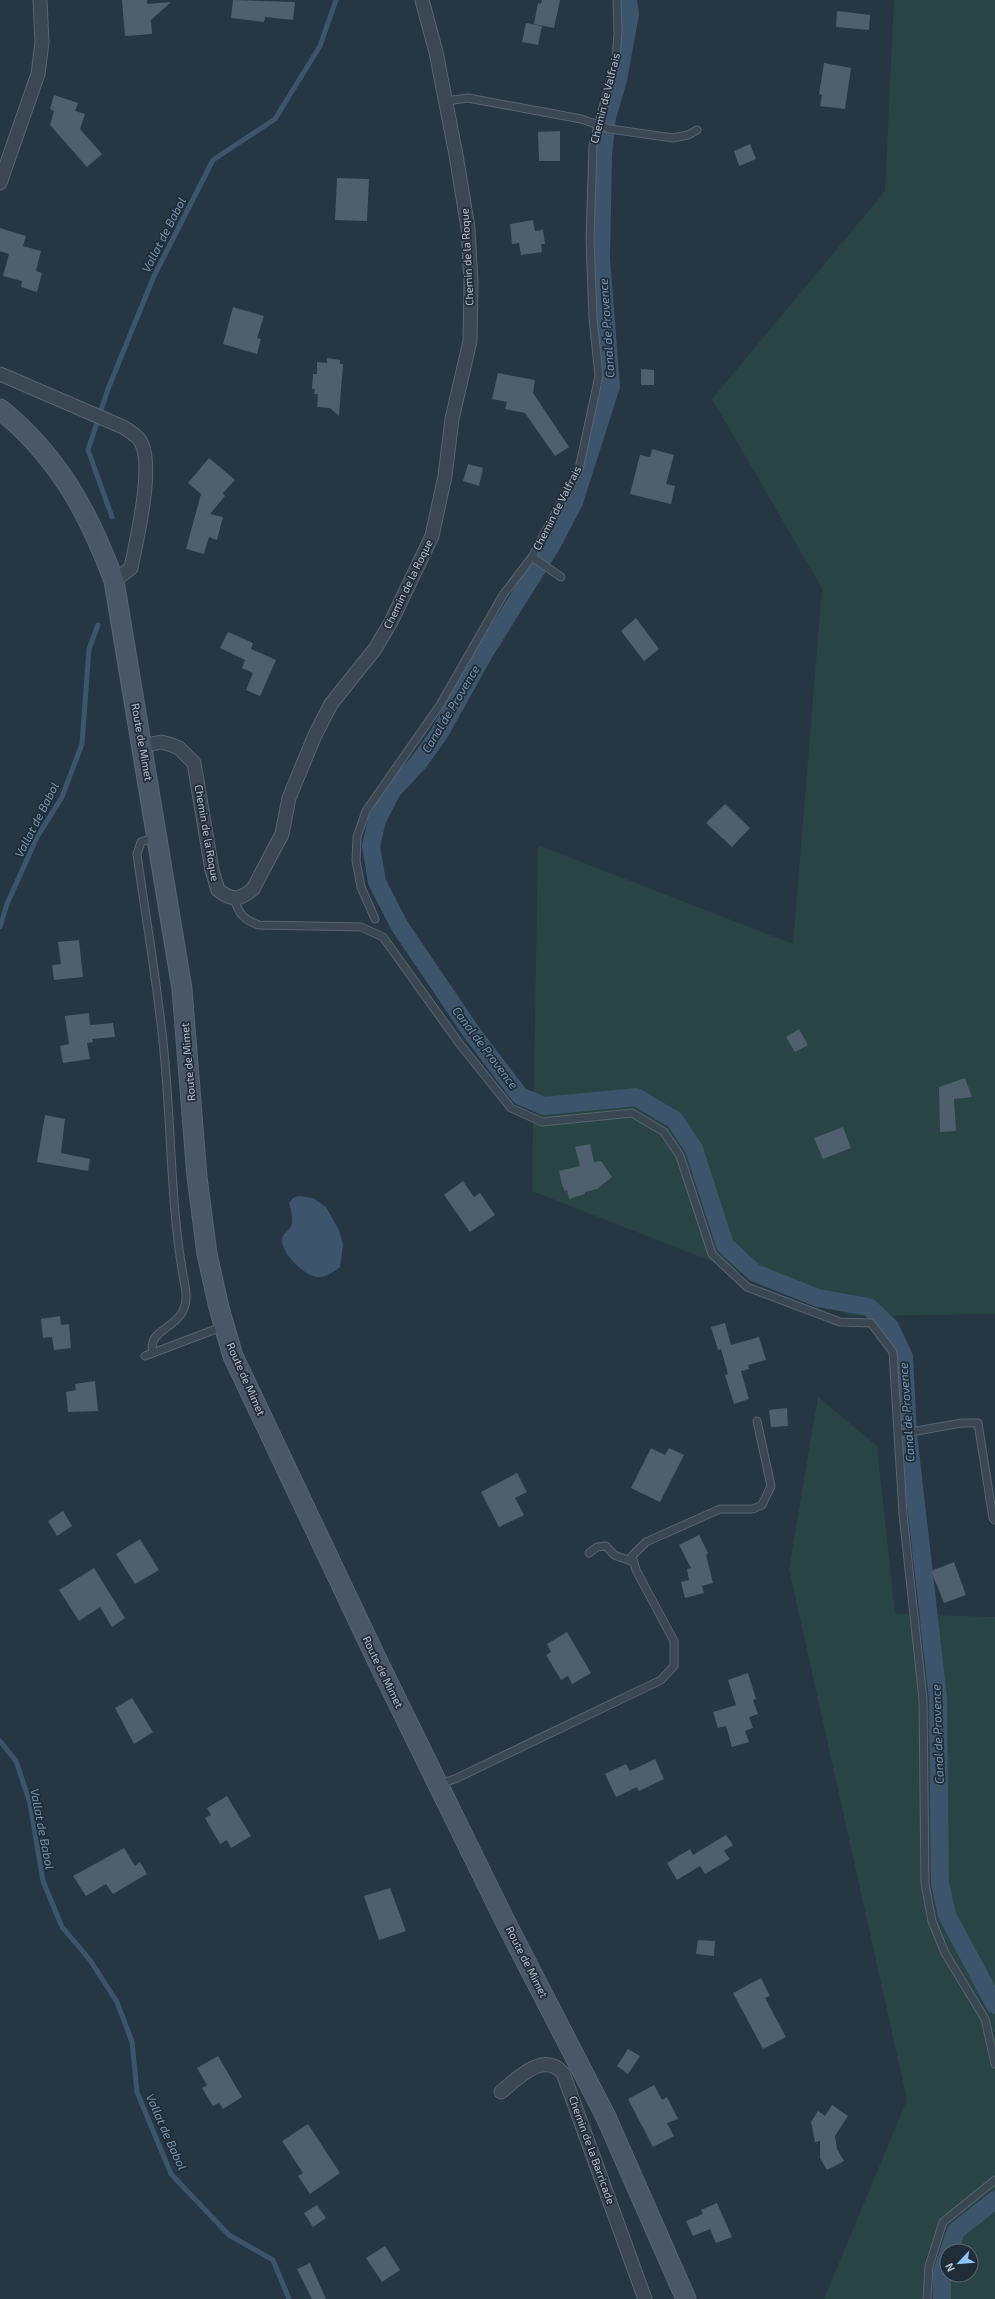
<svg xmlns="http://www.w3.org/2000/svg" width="995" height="2299" viewBox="0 0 995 2299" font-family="'Exo 2',sans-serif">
<rect width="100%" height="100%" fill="#273643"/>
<g fill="#294444" fill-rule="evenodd">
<path d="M 894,0 L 995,0 L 995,1314 L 851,1316 L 532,1191 L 538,845 L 793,944 L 822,588 L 712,399 L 885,191 Z"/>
<path d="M 818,1397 L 877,1446 L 895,1614 L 995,1617 L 995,2299 L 824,2299 L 907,2100 L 789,1569 ZM 947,2251 L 971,2251 L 971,2275 L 947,2275 Z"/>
</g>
<path fill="#3c556c" d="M 299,1196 L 313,1198 L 326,1207 L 339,1230 L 343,1245 L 340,1267 C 335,1271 328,1276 321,1277 C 307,1279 284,1256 282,1242 C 281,1234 290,1231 292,1224 C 293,1217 291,1210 289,1203 L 293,1198 Z"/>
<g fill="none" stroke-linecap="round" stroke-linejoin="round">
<g stroke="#3c556c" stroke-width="5">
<path d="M 112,517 L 88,450 L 108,389 L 154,276 L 213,160 L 275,119 L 320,46 L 336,0"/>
<path d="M 0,927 L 7,904 L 37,837 L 62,797 L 82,744 L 89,649 L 98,625"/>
<path d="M 0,1741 L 16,1761 L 30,1803 L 43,1881 L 62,1927 L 90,1960 L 117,2002 L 132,2042 L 137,2092 L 171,2174 L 229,2235 L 273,2260 L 289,2299"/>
</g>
<g stroke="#3c556c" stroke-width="18">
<path d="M 628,0 L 630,14 L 618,80 L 607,117 L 603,155 L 601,259 L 611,386 L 574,502 L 551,546 L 483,655 L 439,734 L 418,763 L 392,791 L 377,820 L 371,846 L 377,882 L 399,925 L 472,1033 L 520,1096 L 544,1106 L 636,1097 L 675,1120 L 694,1149 L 725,1245 L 755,1273 L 818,1298 L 869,1307 L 890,1327 L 904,1357 L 908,1434 L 938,1698 L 940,1883 L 947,1915 L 995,2005"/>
<path d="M 949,2251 L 956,2231 L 995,2200"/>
<path d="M 942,2299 L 942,2272 L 947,2257"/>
</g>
</g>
<g fill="#505f6e">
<path d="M 122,0 L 147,0 L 147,4 L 171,2 L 151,20 L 152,34 L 125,36 Z"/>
<path d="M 233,0 L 295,2 L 293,20 L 265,17 L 264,22 L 231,18 Z"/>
<path d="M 542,0 L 560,0 L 554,28 L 534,24 L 538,3 L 541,4 Z"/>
<path d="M 837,11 L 870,15 L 869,30 L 836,27 Z"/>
<path d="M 526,23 L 542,26 L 538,45 L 522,42 Z"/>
<path d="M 824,63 L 851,68 L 845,109 L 820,106 L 822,95 L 819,94 Z"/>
<path d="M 54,95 L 78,103 L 75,111 L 85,114 L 80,129 L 102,154 L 87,167 L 50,125 L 54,111 L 50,109 Z"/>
<path d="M 560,131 L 560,161 L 539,161 L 538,132 Z"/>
<path d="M 750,144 L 756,159 L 739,166 L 734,151 Z"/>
<path d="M 337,178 L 369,179 L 367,221 L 335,220 Z"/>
<path d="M 533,220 L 535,231 L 543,230 L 545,244 L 541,244 L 542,252 L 521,255 L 519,243 L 512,244 L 510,224 Z"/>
<path d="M 0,228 L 26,236 L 23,246 L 41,251 L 36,271 L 42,273 L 37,292 L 21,287 L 22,281 L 3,276 L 9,254 L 0,251 Z"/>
<path d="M 233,307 L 264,316 L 257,338 L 261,339 L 257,354 L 223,344 Z"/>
<path d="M 327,358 L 340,360 L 340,364 L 343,364 L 339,416 L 330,408 L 317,407 L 318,394 L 314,394 L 315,389 L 312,389 L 313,374 L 317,374 L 317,362 L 327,363 Z"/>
<path d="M 641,369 L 654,370 L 654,385 L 641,385 Z"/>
<path d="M 498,373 L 535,380 L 533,393 L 569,447 L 555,456 L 525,413 L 505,409 L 507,402 L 492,399 Z"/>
<path d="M 652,449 L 674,455 L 666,484 L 675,486 L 671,504 L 630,494 L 640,455 L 650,457 Z"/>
<path d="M 209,458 L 235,480 L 223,493 L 225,496 L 210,514 L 223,517 L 217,540 L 209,537 L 204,554 L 186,549 L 201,494 L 188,483 Z"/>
<path d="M 468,464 L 483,468 L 479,486 L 463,481 Z"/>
<path d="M 636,618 L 659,649 L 644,661 L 621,631 Z"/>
<path d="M 228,632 L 253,643 L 251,649 L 276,660 L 260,696 L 246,690 L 253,673 L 242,668 L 245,660 L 220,648 Z"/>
<path d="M 725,804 L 750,828 L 732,847 L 706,823 Z"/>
<path d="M 79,940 L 83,977 L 54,980 L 52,965 L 61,964 L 58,942 Z"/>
<path d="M 89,1013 L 90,1025 L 113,1023 L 115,1037 L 92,1039 L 93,1042 L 87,1043 L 90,1059 L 63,1063 L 60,1046 L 69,1044 L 65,1016 Z"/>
<path d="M 799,1029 L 808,1045 L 795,1052 L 786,1037 Z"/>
<path d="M 965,1078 L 972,1097 L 954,1099 L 956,1131 L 940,1132 L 939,1087 Z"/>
<path d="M 45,1115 L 65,1119 L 61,1153 L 90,1159 L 88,1171 L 37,1162 Z"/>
<path d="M 843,1127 L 851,1148 L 823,1159 L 814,1138 Z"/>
<path d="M 590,1144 L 594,1162 L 601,1161 L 612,1177 L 597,1189 L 585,1192 L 585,1194 L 569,1199 L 567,1190 L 565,1191 L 562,1185 L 559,1171 L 580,1166 L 575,1147 Z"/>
<path d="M 463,1181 L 474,1197 L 480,1193 L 495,1215 L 470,1232 L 444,1195 Z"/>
<path d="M 60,1316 L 61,1325 L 69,1324 L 71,1348 L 54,1350 L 52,1337 L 43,1338 L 41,1319 Z"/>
<path d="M 725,1323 L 731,1345 L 759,1337 L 766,1360 L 748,1365 L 749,1369 L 741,1371 L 749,1399 L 734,1404 L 725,1375 L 728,1374 L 721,1349 L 718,1350 L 711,1327 Z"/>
<path d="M 95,1381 L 98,1411 L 68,1412 L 66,1392 L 76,1390 L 75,1384 Z"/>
<path d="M 787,1408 L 788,1426 L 771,1427 L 769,1410 Z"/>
<path d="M 651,1448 L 665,1455 L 669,1448 L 684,1455 L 660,1502 L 631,1488 Z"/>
<path d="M 517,1473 L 527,1492 L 515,1498 L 524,1515 L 499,1527 L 481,1492 Z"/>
<path d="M 63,1511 L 72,1526 L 57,1536 L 48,1521 Z"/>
<path d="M 699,1535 L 708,1553 L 706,1555 L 713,1583 L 702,1586 L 704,1593 L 685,1598 L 681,1582 L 689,1580 L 687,1569 L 691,1568 L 679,1545 Z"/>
<path d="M 140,1539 L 159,1570 L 135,1584 L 116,1554 Z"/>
<path d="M 954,1562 L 966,1595 L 944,1603 L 931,1571 Z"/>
<path d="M 94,1568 L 125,1618 L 112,1627 L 100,1607 L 79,1621 L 59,1590 Z"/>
<path d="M 567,1632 L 591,1673 L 572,1684 L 568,1676 L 561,1680 L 546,1655 L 551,1652 L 547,1644 Z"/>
<path d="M 748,1673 L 756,1699 L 753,1700 L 758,1714 L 749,1717 L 753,1728 L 745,1731 L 749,1742 L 732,1747 L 726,1726 L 718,1728 L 713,1712 L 736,1705 L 728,1680 Z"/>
<path d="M 132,1698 L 153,1732 L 134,1744 L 115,1708 Z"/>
<path d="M 655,1759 L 664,1779 L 639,1791 L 637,1787 L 616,1797 L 605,1774 L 626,1764 L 630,1771 Z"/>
<path d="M 227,1796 L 251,1836 L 231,1848 L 227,1840 L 220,1844 L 205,1818 L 211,1815 L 207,1808 Z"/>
<path d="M 726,1835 L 733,1845 L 724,1851 L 730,1859 L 705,1874 L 700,1866 L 677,1880 L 667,1863 L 690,1849 L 693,1855 Z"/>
<path d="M 124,1848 L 135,1866 L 140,1862 L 147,1874 L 113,1894 L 106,1884 L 86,1896 L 73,1876 Z"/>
<path d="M 390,1888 L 406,1931 L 379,1940 L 364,1896 Z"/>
<path d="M 698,1940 L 715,1941 L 714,1956 L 696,1954 Z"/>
<path d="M 761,1978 L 770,1996 L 765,1998 L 786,2037 L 763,2049 L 733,1993 Z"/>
<path d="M 628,2049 L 640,2056 L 628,2074 L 617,2066 Z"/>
<path d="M 218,2056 L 242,2097 L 223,2109 L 219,2103 L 213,2106 L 202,2088 L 207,2085 L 197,2068 Z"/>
<path d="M 654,2085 L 662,2100 L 667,2097 L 678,2119 L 667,2123 L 674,2136 L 653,2147 L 628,2099 Z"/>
<path d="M 832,2105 L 848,2116 L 835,2136 L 837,2149 L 844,2161 L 827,2170 L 820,2158 L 820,2141 L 815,2142 L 811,2122 L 818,2111 L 825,2116 Z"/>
<path d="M 308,2124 L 340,2173 L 310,2194 L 298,2176 L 303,2173 L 282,2141 Z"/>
<path d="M 717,2203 L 732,2237 L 716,2243 L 710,2229 L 693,2236 L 686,2221 L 703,2214 L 701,2210 Z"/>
<path d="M 317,2205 L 326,2218 L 313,2227 L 304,2213 Z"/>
<path d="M 385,2246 L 400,2270 L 382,2282 L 366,2258 Z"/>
<path d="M 310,2263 L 326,2299 L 312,2299 L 297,2269 Z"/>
</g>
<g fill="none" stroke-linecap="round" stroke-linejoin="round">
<defs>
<g id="lane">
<path d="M 446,101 L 468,98 L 581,119 L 610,129 L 673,138 L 688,135 L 697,130"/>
<path d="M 532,557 L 561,577"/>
<path d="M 234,899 C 239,914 244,920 259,925 L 361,927 L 383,937 L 459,1043 L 511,1108 L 542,1122 L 632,1113 L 664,1132 L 680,1156 L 712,1254 L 747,1287 L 840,1322 L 871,1323 L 893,1352 L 903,1514 L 923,1699 L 925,1884 L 932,1921 L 945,1953 L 985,2019 L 995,2064"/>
<path d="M 375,919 L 361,887 L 356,861 L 357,837 L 366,811 L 440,705 L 503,595 L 532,557 L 579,469 L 599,376 L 593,318 L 590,240 L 593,145 L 616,60 L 618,33 L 617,0"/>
<path d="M 153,1353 C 145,1324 194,1331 185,1286 C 170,1209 172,1130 164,1052 C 158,986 146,920 137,854 L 141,842 L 155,837"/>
<path d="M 145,1356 L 224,1326"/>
<path d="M 899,1434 L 962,1423 L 978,1423 L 993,1518 L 995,1520"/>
<path d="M 589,1553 L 597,1547 L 606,1546 L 614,1555 L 634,1562"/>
<path d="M 438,1784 L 455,1779 L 661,1680 L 674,1666 L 674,1641 L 636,1570 L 632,1556 L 646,1542 L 720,1509 L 753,1509 L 762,1505 L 771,1486 L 757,1421"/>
<path d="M 927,2299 L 929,2266 L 943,2222 L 995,2180"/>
</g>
<g id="street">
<path d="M 0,183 L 38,74 L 42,42 L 40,0"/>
<path d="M 0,374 L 123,427 C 128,430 134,434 138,438 C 157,458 136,542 131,568 L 114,581"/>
<path d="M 143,746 L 161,742 L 169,744 L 179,748 L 194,763 L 212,870 L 218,890 C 232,901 240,900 253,889 L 282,834 L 289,798 L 315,735 L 331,704 L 375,649 L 391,622 L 432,536 L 445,476 L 452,419 L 470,341 L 471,283 L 468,228 L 456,155 L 436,52 L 422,0"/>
<path d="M 501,2092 C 518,2078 543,2051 563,2073 L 645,2299"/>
</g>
<path id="secondary" d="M 0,409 C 58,456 89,513 114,581 L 182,989 L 197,1177 L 207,1254 L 219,1308 L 233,1356 L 378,1662 L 504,1919 L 606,2117 L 686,2299"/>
</defs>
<use href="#lane" stroke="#596570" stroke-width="9"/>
<use href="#street" stroke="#596570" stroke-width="15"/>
<use href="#secondary" stroke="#596570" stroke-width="21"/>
<use href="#lane" stroke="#3b4753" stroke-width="7"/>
<use href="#street" stroke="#3b4753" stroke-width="13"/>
<use href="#secondary" stroke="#495766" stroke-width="19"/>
</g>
<g text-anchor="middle" stroke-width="3.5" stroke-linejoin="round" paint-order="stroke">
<g font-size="11" fill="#b8c2cd" stroke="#202c38">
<text transform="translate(605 98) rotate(-76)" y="4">Chemin de Valfrais</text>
<text transform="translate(467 257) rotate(-93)" y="4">Chemin de la Roque</text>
<text transform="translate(557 508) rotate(-63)" y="4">Chemin de Valfrais</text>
<text transform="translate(408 584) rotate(-64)" y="4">Chemin de la Roque</text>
<text transform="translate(142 742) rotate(80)" y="4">Route de Mimet</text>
<text transform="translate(207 833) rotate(80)" y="4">Chemin de la Roque</text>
<text transform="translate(188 1062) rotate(-95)" y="4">Route de Mimet</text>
<text transform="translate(246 1379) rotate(66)" y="4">Route de Mimet</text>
<text transform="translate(383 1672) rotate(64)" y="4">Route de Mimet</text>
<text transform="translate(527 1962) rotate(63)" y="4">Route de Mimet</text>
<text transform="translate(592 2150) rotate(70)" y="4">Chemin de la Barricade</text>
</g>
<g font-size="12" font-style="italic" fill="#7896b0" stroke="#202c38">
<text transform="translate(164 235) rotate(-63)" y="4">Vallat de Babol</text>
<text transform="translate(607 328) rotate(-94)" y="4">Canal de Provence</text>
<text transform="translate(451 709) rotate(-59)" y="4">Canal de Provence</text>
<text transform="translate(37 820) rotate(-63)" y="4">Vallat de Babol</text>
<text transform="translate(485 1048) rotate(53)" y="4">Canal de Provence</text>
<text transform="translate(907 1412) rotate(-94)" y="4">Canal de Provence</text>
<text transform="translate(938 1734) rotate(-92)" y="4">Canal de Provence</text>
<text transform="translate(42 1829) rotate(79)" y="4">Vallat de Babol</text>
<text transform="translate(166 2132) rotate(66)" y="4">Vallat de Babol</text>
</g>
</g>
<g transform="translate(959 2263) rotate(244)"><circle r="19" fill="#202c38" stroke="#5d6874"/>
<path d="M0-3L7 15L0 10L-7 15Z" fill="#90c3fa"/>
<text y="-6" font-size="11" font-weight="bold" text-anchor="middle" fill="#b8c2cd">N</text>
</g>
</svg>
